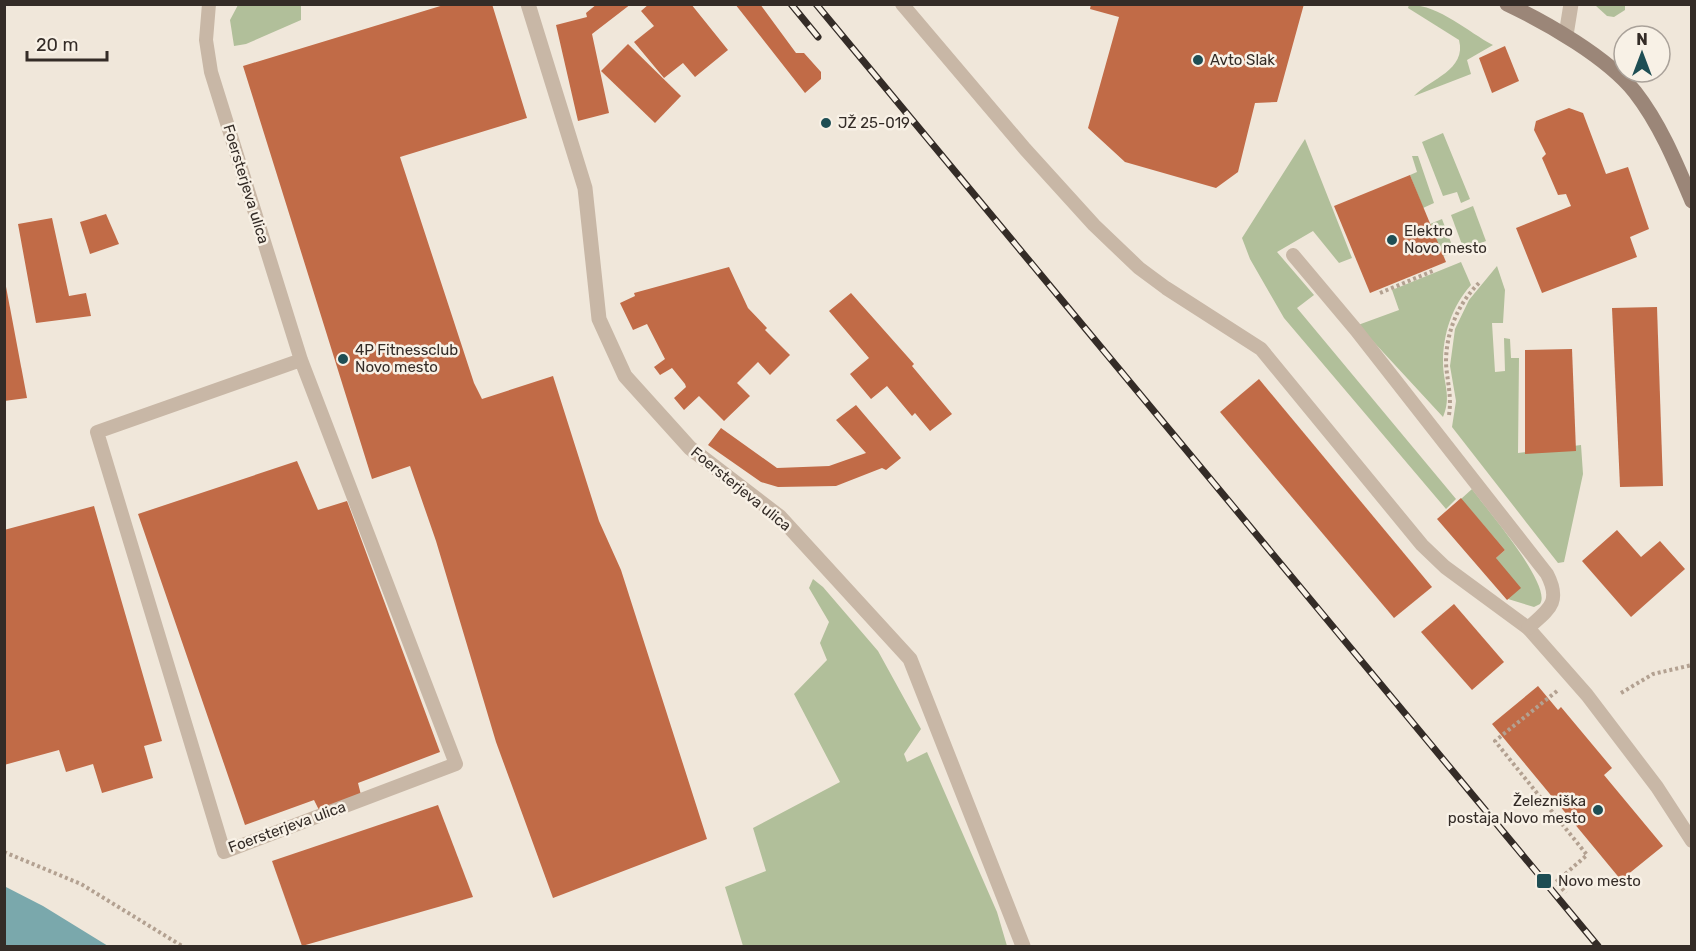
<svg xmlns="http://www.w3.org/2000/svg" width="1696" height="951" viewBox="0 0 1696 951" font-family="Rubik,sans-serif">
<rect width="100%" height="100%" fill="#f0e7da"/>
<g fill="#b1bf9a">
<path d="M 238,5 L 301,5 L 301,20 L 246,44 L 234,46 L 230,20 Z"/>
<path d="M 1409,5 C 1438,4 1468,32 1493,45 L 1467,60 L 1471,74 L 1414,96 C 1430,79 1467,70 1459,40 L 1408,8 Z"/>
<path d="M 1595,5 L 1625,5 L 1625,10 L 1614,17 L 1607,16 Z"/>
<path d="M 1443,133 L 1470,199 L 1461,203 L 1457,192 L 1443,196 L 1422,142 Z"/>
<path d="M 1305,139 L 1352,258 L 1339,263 L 1313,231 L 1277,252 L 1314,295 L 1297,308 L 1456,499 L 1446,509 L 1284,318 L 1250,259 L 1242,238 Z"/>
<path d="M 1412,156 L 1418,156 L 1434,203 L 1423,208 L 1410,175 L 1417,172 Z"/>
<path d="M 1473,206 L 1486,241 L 1464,250 L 1451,215 Z"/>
<path d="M 1442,219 L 1455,253 L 1443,256 L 1430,224 Z"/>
<path d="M 1461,262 L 1471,285 C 1452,306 1443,334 1443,362 C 1443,383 1452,396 1443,417 L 1358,325 L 1399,310 L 1392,290 Z"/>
<path d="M 1497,266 L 1505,290 L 1503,323 L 1492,323 L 1495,372 L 1505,371 L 1504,338 L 1510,339 L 1511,358 L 1519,358 L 1518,453 L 1581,445 L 1583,474 L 1564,562 L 1558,563 L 1452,427 L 1456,401 L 1450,366 L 1455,329 L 1469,300 Z"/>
<path d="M 1472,489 C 1485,507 1553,586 1540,604 L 1534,607 L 1508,599 L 1496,558 L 1505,550 L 1461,499 Z"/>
<path d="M 813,579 L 823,587 L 878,651 L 921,729 L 904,754 L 907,762 L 927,752 L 997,912 L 1007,946 L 743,946 L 725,887 L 766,871 L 753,828 L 840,782 L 794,694 L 827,660 L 820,643 L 829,622 L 809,588 Z"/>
</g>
<path fill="#7aa8ac" d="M 4,886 L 43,906 L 108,946 L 5,946 Z"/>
<g fill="#c16b47">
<path d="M 447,4 L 492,4 L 527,118 L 400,157 L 474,383 L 482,399 L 553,376 L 599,521 L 621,570 L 707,839 L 553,898 L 496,742 L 436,541 L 410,466 L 372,479 L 243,66 Z"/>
<path d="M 597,4 L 631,4 L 592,34 L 609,113 L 578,121 L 556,25 L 587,17 L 586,13 Z"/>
<path d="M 649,4 L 691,4 L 728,50 L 695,77 L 683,63 L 664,78 L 634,42 L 654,26 L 641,11 Z"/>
<path d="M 735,4 L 760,4 L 796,53 L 804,53 L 821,72 L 821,79 L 805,93 Z"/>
<path d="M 1091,4 L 1304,4 L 1277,102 L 1255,103 L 1238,172 L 1216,188 L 1125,162 L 1088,128 L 1119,17 L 1090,9 Z"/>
<path d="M 628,44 L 681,96 L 655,123 L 601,71 Z"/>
<path d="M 1505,46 L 1519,81 L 1492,93 L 1479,58 Z"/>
<path d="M 1569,108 L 1583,113 L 1606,174 L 1628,167 L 1649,229 L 1630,237 L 1637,257 L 1542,293 L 1516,228 L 1571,206 L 1566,194 L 1558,195 L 1542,158 L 1546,154 L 1534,130 L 1536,121 Z"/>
<path d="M 1410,175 L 1446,262 L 1370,293 L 1334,206 Z"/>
<path d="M 106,214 L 119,244 L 90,254 L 80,222 Z"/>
<path d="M 52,218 L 69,296 L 86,293 L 91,316 L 36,323 L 18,224 Z"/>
<path d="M 729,267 L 748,308 L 767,328 L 765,330 L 790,355 L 770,375 L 758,362 L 737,383 L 750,396 L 724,421 L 699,396 L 684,410 L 674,398 L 686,387 L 685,384 L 672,368 L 660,375 L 654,367 L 665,359 L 647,324 L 633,330 L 620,303 L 635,296 L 634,293 Z"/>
<path d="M 4,276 L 27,398 L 4,401 Z"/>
<path d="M 851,293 L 914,364 L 912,366 L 952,414 L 930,431 L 915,413 L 912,416 L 887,386 L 871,399 L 850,374 L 869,358 L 829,311 Z"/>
<path d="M 1657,307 L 1663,486 L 1620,487 L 1612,308 Z"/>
<path d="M 1572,349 L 1576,451 L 1525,454 L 1525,350 Z"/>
<path d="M 1259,379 L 1432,587 L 1394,618 L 1220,412 Z"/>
<path d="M 856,405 L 901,458 L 886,470 L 882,468 L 836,486 L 778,487 L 761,482 L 708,445 L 721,428 L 777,468 L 829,466 L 866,453 L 836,420 Z"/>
<path d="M 297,461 L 318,510 L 347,501 L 440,752 L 358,783 L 361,795 L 320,812 L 314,800 L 245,825 L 138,514 Z"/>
<path d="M 1461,498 L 1505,550 L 1496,558 L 1521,588 L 1507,600 L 1437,519 Z"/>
<path d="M 94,506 L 162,741 L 144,746 L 153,778 L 102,793 L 93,764 L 66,772 L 59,750 L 4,765 L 4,530 Z"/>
<path d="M 1617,530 L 1641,557 L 1660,541 L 1685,569 L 1631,617 L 1582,561 Z"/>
<path d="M 1454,604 L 1504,662 L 1472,690 L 1421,632 Z"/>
<path d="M 1538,686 L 1558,710 L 1561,707 L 1612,768 L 1604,775 L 1663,846 L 1621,880 L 1492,724 Z"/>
<path d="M 438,805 L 473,897 L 302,946 L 272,861 Z"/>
</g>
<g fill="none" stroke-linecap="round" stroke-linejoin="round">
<g stroke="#b3a191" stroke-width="4" stroke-dasharray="3 3" stroke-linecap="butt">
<path d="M 1380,293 L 1435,270"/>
<path d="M 1449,415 C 1452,396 1447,381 1446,363 C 1446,332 1458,303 1480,282"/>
<path d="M 1557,691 L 1495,741 L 1587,855 L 1556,882 L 1566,893"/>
<path d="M 1621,693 L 1653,674 L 1692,665"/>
<path d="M 4,852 L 81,884 L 182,946"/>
</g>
<g stroke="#c8b7a6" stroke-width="14">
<path d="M 209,4 L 206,40 L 211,72 L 301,360 L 456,764 L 224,852 L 97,432 L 301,360"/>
<path d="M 902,4 L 1025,149 L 1094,225 L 1139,268 L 1166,288 L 1261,349 L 1422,545 L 1445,567 L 1528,628 L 1587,695 L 1657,787 L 1692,841"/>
<path d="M 1293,255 L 1356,330 L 1547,574 C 1562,603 1548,610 1528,628"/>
</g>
<g stroke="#c8b7a6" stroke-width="15">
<path d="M 528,4 L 585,188 L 599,319 L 625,376 L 690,448 L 780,517 L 910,659 L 1023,946"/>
<path d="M 1566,35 L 1571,4"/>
</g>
<path stroke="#9b8678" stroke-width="15" d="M 1507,4 C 1547,23 1607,57 1635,92 C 1660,124 1676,163 1692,201"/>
<defs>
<g id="rail">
<path d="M 791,4 L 818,37"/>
<path d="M 816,4 L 1598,946"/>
</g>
</defs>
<use href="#rail" stroke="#342c27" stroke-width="7"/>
<use href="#rail" stroke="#f8f1e6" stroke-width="4.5" stroke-dasharray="14" stroke-linecap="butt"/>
</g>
<g fill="#1e4e54" stroke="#f8f1e6" stroke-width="2">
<circle cx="1198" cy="60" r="6"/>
<circle cx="826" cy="123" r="6"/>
<circle cx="1392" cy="240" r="6"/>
<circle cx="343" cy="359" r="6"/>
<circle cx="1598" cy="810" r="6"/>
<rect x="1536" y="873" width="16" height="16" rx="3"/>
</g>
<g text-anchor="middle" stroke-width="5" stroke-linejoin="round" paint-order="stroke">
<g font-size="15" fill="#342c27" stroke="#f8f1e6" text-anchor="start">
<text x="1210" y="65">Avto Slak</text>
<text x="838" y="128">JŽ 25-019</text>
<text x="1404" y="236">Elektro<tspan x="1404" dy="17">Novo mesto</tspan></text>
<text x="355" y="355">4P Fitnessclub<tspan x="355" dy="17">Novo mesto</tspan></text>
<text x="1586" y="806" text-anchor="end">Železniška<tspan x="1586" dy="17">postaja Novo mesto</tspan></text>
<text x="1558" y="886">Novo mesto</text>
</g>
<g font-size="15" fill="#342c27" stroke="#f8f1e6">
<text transform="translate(246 184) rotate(73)" y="5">Foersterjeva ulica</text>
<text transform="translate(741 489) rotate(39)" y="5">Foersterjeva ulica</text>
<text transform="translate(287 827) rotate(-20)" y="5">Foersterjeva ulica</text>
</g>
</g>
<rect width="1696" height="951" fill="none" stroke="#342c27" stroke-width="12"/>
<g transform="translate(1642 54)"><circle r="28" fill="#f8f1e6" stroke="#aaa29a" stroke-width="1.5"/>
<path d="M0-4.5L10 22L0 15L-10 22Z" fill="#1e4e54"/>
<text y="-9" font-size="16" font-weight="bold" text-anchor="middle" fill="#342c27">N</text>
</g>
<path d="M27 51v9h80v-9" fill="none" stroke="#342c27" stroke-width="3"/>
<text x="36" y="51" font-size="18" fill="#342c27" stroke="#f8f1e6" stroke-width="4.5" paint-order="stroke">20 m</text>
</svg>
